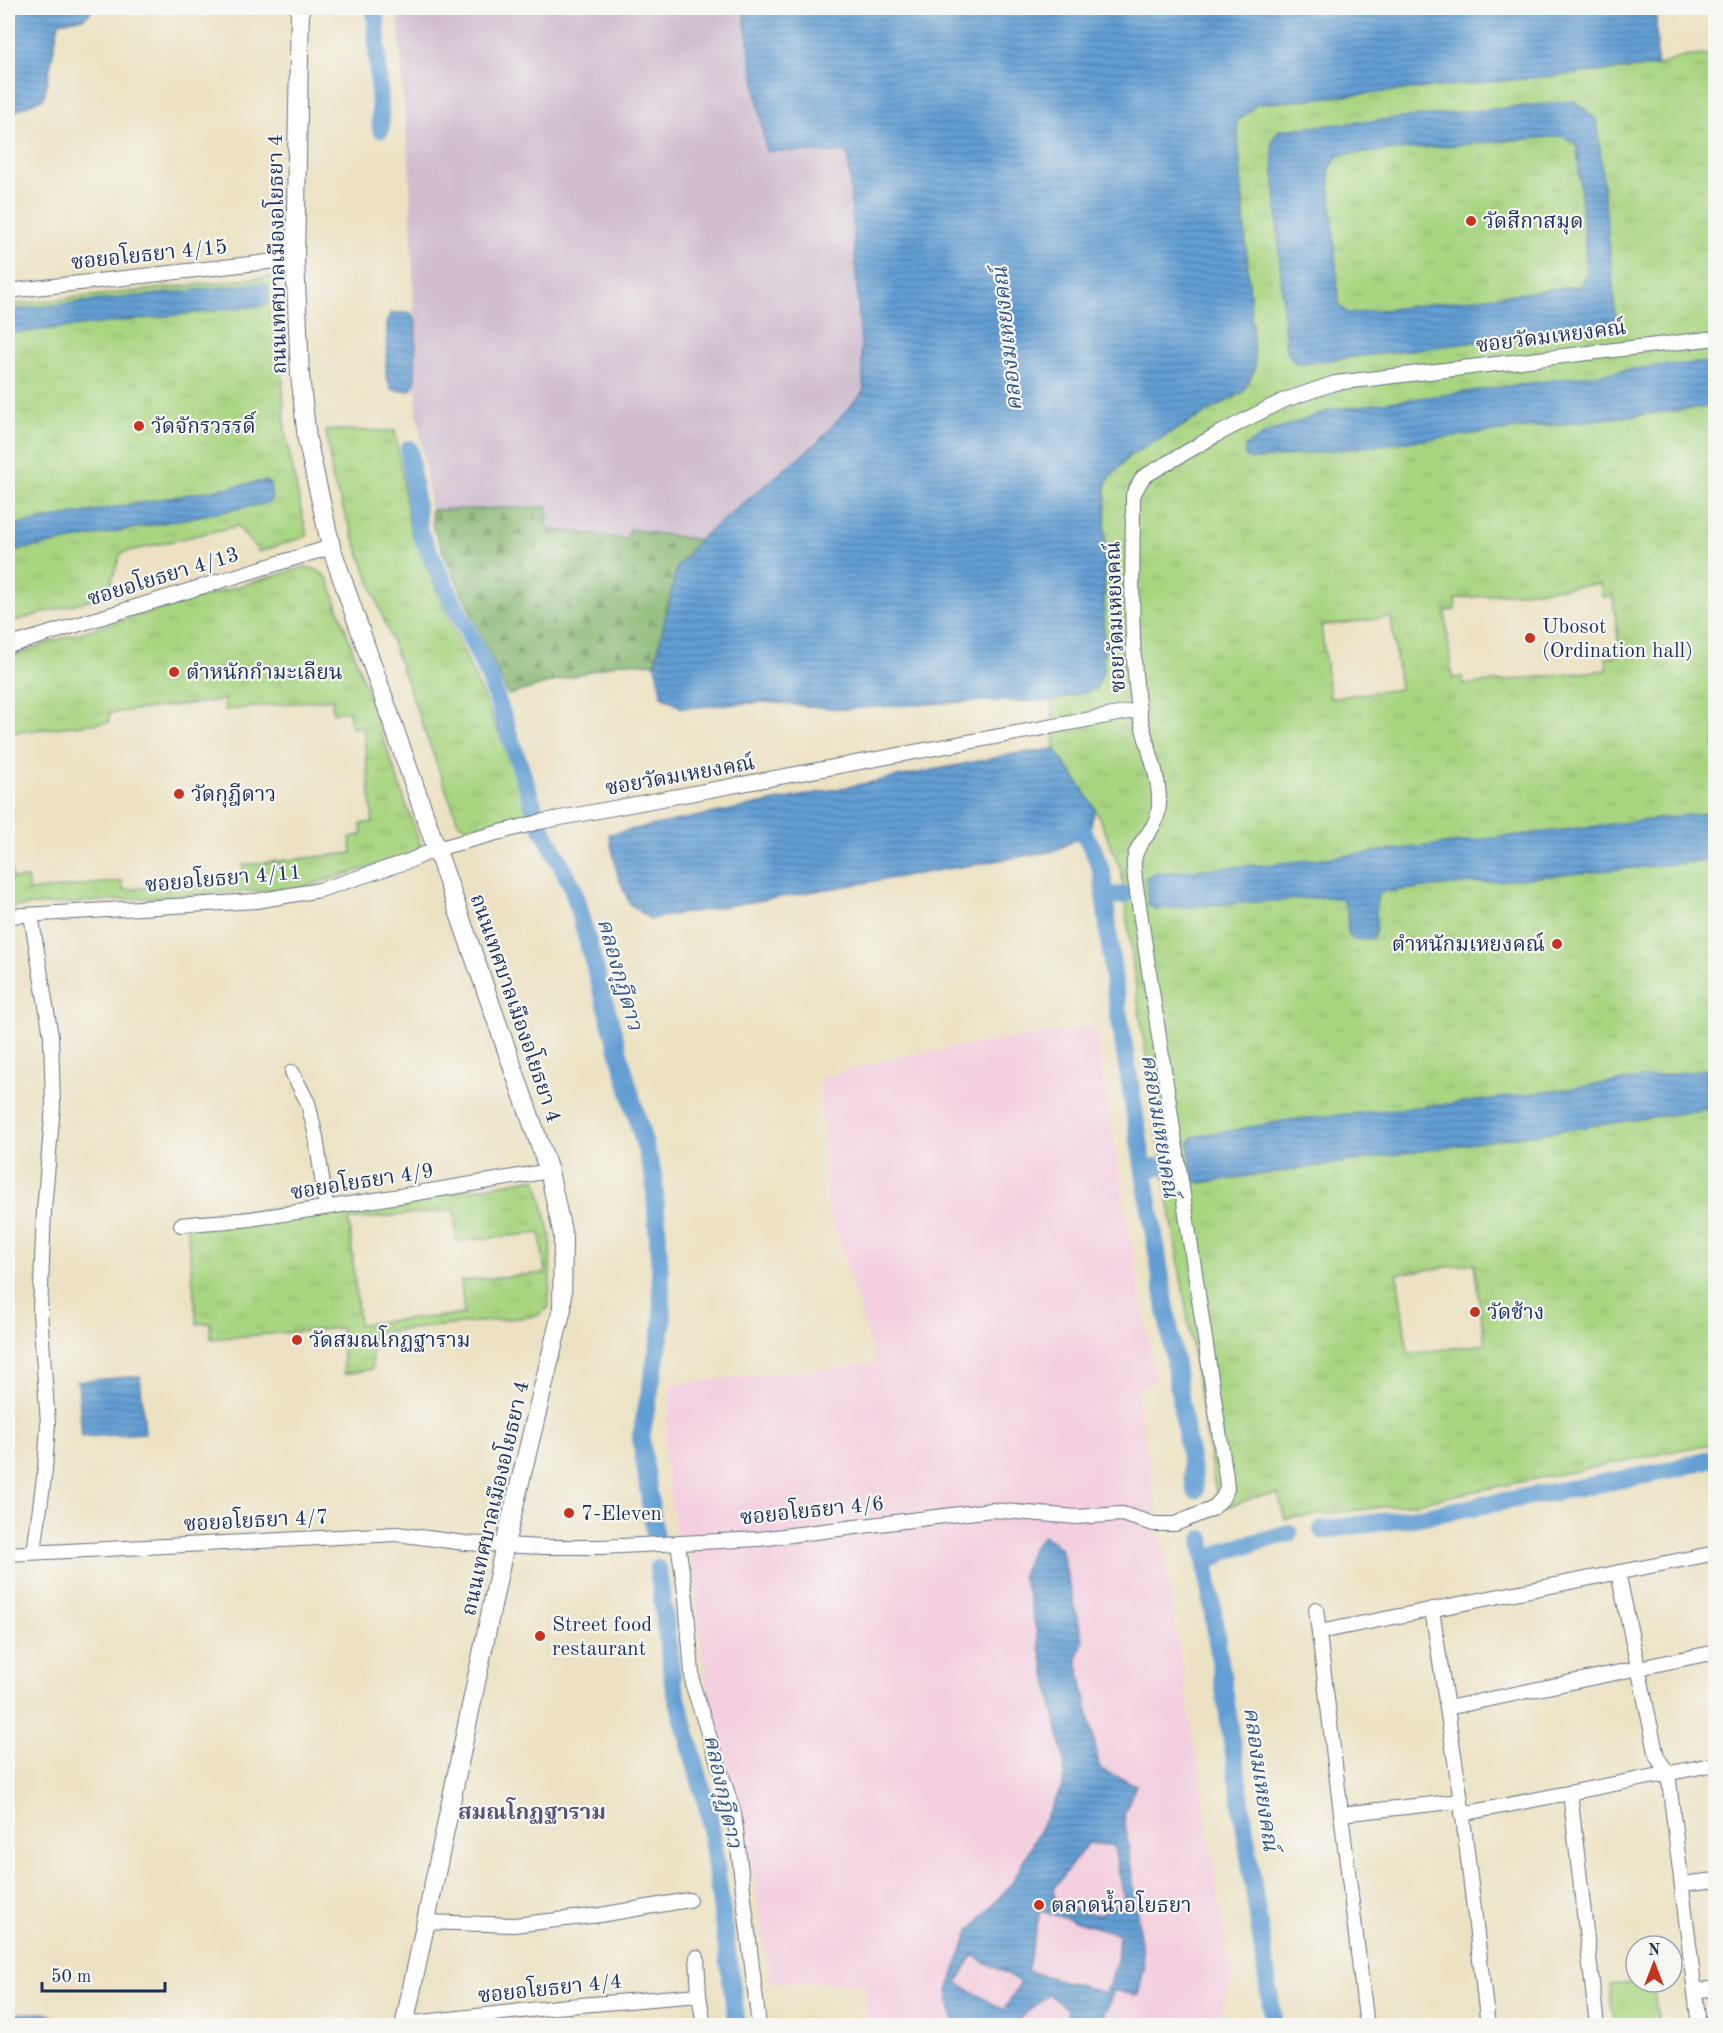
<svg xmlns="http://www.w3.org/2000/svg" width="1723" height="2033" viewBox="0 0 1723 2033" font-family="'Old Standard TT','Noto Serif Thai',serif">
<defs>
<pattern id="grass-tufts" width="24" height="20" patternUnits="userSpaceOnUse" patternTransform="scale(1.5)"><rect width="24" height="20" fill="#a9d581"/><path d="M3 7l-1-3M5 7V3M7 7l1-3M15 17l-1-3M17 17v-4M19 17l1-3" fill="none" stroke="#91b772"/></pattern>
<pattern id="forest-firs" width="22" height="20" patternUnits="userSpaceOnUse" patternTransform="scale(1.5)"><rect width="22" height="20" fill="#86b66f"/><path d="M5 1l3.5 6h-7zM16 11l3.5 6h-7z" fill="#6d945e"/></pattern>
<pattern id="water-rules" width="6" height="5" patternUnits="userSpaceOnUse" patternTransform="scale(1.5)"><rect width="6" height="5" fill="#629ed3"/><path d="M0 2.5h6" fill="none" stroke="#5081ae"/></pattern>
</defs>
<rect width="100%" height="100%" fill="#f6f6f2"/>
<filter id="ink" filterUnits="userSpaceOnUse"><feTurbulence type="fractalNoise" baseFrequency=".0167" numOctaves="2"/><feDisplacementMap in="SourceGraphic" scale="12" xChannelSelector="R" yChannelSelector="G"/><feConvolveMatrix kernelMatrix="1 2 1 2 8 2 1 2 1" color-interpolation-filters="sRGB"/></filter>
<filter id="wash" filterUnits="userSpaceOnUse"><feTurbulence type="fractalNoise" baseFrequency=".008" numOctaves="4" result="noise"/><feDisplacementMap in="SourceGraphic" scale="24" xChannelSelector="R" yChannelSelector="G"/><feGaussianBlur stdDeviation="1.35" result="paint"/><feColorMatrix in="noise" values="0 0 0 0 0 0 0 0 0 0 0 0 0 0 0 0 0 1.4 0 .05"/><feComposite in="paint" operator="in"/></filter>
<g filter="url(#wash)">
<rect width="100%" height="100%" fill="#ece2c3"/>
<path fill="#f3cfdf" d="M 1094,1026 L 1155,1382 L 1137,1388 L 1232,1978 L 1216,2025 L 867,2025 L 865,1984 L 770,1982 L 752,1869 L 708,1702 L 689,1533 L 676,1534 L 664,1455 L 671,1384 L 876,1363 L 828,1205 L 819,1078 L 904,1056 Z"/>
<path fill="#cfbdce" d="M 397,8 L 743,8 L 766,151 L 848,153 L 864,391 L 819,441 L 699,540 L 630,529 L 627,539 L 547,529 L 548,507 L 431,510 L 417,412 L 410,181 Z"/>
<g fill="url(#grass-tufts)" stroke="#628270" stroke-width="1.5" fill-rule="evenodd">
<path d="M 1715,54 L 1715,1443 L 1416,1503 L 1285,1519 L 1278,1494 L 1255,1497 L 1220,1510 L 1214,1482 L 1163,1166 L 1137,996 L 1121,870 L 1095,808 L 1055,749 L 1052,701 L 1095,689 L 1103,673 L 1106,483 L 1129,456 L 1243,392 L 1255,369 L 1237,122 L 1257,104 L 1657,66 L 1682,57 ZM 1600,584 L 1602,597 L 1613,597 L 1620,656 L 1606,658 L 1607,670 L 1464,685 L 1463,677 L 1452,678 L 1445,611 L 1456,610 L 1455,599 ZM 1391,617 L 1400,689 L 1330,698 L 1321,626 ZM 1474,1263 L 1485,1344 L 1408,1354 L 1397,1274 Z"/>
<path d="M 278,276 L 285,433 L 307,536 L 259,552 L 237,526 L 121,553 L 107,595 L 8,623 L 8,305 Z"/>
<path d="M 326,430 L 395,431 L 410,529 L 534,814 L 466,827 L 458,822 L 333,481 Z"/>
<path d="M 305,567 C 315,568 321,571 328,579 L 421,847 L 416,854 L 299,888 L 8,907 L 8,867 L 11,867 L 13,879 L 27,878 L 29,891 L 122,881 L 124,890 L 244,877 L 243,865 L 352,853 L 350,837 L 362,835 L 361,824 L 373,822 L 363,727 L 351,728 L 349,711 L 333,713 L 332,699 L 225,710 L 224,700 L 109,713 L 109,722 L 9,733 L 9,747 L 8,747 L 8,658 L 56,640 Z"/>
<path d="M 536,1178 L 551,1236 L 549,1307 L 537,1316 L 373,1333 L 372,1369 L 344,1374 L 341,1328 L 211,1339 L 210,1323 L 197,1324 L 186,1216 L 426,1198 ZM 454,1210 L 457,1241 L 540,1233 L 545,1273 L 461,1281 L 464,1314 L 359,1324 L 349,1220 Z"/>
</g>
<path fill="url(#forest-firs)" stroke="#507266" stroke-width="1.5" d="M 548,507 L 547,529 L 627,539 L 630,529 L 699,540 L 677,568 L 655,664 L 622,662 L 508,695 L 433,529 L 431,510 Z"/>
<path fill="#a9d581" stroke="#628270" stroke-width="1.5" d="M 1639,1982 L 1653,1982 L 1658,2025 L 1615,2025 L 1610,1985 Z"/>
<g fill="url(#water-rules)" stroke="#3e6698" stroke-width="1.5" fill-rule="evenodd">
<path d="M 8,8 L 91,8 L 91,12 L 84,18 L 59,22 L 44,98 L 8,114 Z"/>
<path d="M 743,8 L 1656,8 L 1657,66 L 1257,104 L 1237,122 L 1255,369 L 1243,392 L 1129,456 L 1106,483 L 1103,673 L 1095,689 L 1052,701 L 982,701 L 842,709 L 765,702 L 682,708 L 662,696 L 655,664 L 677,568 L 699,540 L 819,441 L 864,391 L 848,153 L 766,151 Z"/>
<path d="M 1575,101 L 1597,120 L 1616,320 L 1605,326 L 1297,364 L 1286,351 L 1272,141 L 1279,130 ZM 1564,136 L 1577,146 L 1587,273 L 1581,286 L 1349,314 L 1339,305 L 1329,170 L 1339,155 Z"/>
<path d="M 264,283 L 268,286 L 269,301 L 266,305 L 8,334 L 8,310 Z"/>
<path d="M 391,313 L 411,313 L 416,322 L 415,384 L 410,391 L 392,390 L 386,376 L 387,321 Z"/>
<path d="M 1704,363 L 1712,369 L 1713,400 L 1706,407 L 1250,460 L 1245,456 L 1245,447 L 1267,433 L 1331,410 L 1666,365 Z"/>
<path d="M 265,481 L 270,484 L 272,498 L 268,503 L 8,552 L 8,526 Z"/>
<path d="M 1055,749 L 1095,808 L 1089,833 L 1054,851 L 650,919 L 630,904 L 618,876 L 609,834 L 1014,754 Z"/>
<path d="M 1715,812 L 1715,860 L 1381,892 C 1370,907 1381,923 1373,938 L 1355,940 L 1348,934 L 1347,910 L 1343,900 L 1330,897 L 1155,909 L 1148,904 L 1146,878 L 1153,873 L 1274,864 Z"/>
<path d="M 1715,1068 L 1715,1108 L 1201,1183 L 1194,1180 L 1188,1144 L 1193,1137 L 1290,1120 L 1486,1100 Z"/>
<path d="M 140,1376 L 145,1433 L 82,1437 L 78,1381 Z"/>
<path d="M 1044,1535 L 1061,1549 L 1083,1641 L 1077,1659 L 1100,1769 L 1136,1785 L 1124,1814 L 1144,1968 L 1138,1996 L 1114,1990 L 1101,2025 L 1065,2025 L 1068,2010 L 1049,1994 L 1012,2025 L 977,2025 L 953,2021 L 948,1991 L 969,1932 L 1012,1883 L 1063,1785 L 1065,1762 L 1029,1597 L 1022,1576 L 1033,1547 ZM 1088,1843 L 1114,1846 L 1124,1899 L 1099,1915 L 1056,1904 L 1053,1889 ZM 1040,1911 L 1119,1934 L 1117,1962 L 1106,1993 L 1027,1971 ZM 973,1955 L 1021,1982 L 1004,2010 L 957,1983 Z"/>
<path d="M 48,2013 L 56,2019 L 57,2025 L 8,2025 L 8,2014 Z"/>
</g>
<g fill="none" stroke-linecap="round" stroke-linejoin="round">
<g stroke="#629ed3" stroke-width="18">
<path d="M 375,8 L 381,129"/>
<path d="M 409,449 L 419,531 L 489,676 L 539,822 L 572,886 L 654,1178 L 663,1321 L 641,1437 L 655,1537"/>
<path d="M 1073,816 L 1093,849 L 1102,873 L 1114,984 L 1195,1490"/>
<path d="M 1104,896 L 1124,895"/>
<path d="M 1144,1169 L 1163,1166"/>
<path d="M 1322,1530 L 1419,1517 L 1667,1471 L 1716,1457"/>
<path d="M 1202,1539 L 1274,2026"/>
<path d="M 1206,1563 L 1225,1551 L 1289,1533"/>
<path d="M 658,1569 L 673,1683 L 709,1814 L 737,2026"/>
</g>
</g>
</g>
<g filter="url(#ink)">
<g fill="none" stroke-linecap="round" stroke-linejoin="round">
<defs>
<g id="minor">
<path d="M 8,291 L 295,259"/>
<path d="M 8,646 L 331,547"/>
<path d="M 31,915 L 51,1036 L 53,1106 L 44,1210 L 40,1312 L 48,1424 L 45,1470 L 34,1552"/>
<path d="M 8,916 L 256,901 L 320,890 L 409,861 L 436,849 L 539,822 L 1139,710"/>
<path d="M 292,1072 L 308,1103 L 316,1137 L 326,1207"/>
<path d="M 181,1225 C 204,1222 227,1222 250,1219 C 350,1205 450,1188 549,1171"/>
<path d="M 678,1543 L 686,1599 L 693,1686 L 734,1813 L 759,2026"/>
<path d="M 8,1554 L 397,1534 L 465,1543 L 542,1547 L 601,1547 L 759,1539 L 992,1510 L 1077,1517 L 1122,1514 L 1154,1524 L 1175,1524 L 1212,1509 L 1222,1499 L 1227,1489 L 1226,1477 L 1135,879 C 1135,874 1133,867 1134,861 C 1137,838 1158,833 1159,804 C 1160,772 1144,742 1139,710 C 1129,640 1133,566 1133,495 L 1143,477 L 1216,435 L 1282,401 L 1335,383 L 1716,338"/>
<path d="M 1618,1572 L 1657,1757 L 1668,1773 L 1699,2026"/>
<path d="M 1316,1609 L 1367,2026"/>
<path d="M 1432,1609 L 1461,1801 L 1488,2026"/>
<path d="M 1319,1632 L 1716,1553"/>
<path d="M 1447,1708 L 1716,1652"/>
<path d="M 1570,1793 L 1597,2026"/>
<path d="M 1341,1814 L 1461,1801"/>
<path d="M 1462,1814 L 1716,1764"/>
<path d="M 1682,1884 L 1716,1880"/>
<path d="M 426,1922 L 514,1925 L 600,1915 L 689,1900"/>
<path d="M 697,1957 L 699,1995 L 704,2026"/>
<path d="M 1695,1991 L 1716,1988"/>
<path d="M 404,2024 L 557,2007 L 699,1995"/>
</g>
<path id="tertiary" d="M 300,8 L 295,259 L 300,375 L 307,439 L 331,547 L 549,1171 L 563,1236 L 562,1309 L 505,1544 L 404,2026"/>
</defs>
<use href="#minor" stroke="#646e81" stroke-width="16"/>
<use href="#tertiary" stroke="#646e81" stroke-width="20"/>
<use href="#minor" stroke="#fff" stroke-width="14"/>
<use href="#tertiary" stroke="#fff" stroke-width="18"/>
</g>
</g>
<g fill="#c8321e" stroke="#f6f6f2" stroke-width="2">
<circle cx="1471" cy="221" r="6"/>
<circle cx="139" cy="426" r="6"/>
<circle cx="1530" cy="638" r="6"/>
<circle cx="174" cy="672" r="6"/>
<circle cx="179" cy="794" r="6"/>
<circle cx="1557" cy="944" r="6"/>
<circle cx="1475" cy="1312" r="6"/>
<circle cx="297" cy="1340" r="6"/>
<circle cx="569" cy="1513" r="6"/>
<circle cx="540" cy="1636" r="6"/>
<circle cx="1039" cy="1905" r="6"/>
</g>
<g text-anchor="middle" stroke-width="4.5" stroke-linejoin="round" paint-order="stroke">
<g font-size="21" fill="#1b2f5e" stroke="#f6f6f2" text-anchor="start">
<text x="1483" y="228">วัดสีกาสมุด</text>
<text x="151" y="433">วัดจักรวรรดิ์</text>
<text x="1542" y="633">Ubosot<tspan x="1542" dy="24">(Ordination hall)</tspan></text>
<text x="186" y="679">ตำหนักกำมะเลียน</text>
<text x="191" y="801">วัดกุฎีดาว</text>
<text x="1545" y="951" text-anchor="end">ตำหนักมเหยงคณ์</text>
<text x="1487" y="1319">วัดช้าง</text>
<text x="309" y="1347">วัดสมณโกฏฐาราม</text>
<text x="581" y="1520">7-Eleven</text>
<text x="552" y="1631">Street food<tspan x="552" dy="24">restaurant</tspan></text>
<text x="1051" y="1912">ตลาดน้ำอโยธยา</text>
</g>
<g font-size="21" fill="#1b2f5e" stroke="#f6f6f2">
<text transform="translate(149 254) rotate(-6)" y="7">ซอยอโยธยา 4/15</text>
<text transform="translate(277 254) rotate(-91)" y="7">ถนนเทศบาลเมืองอโยธยา 4</text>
<text transform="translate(1551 336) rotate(-7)" y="7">ซอยวัดมเหยงคณ์</text>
<text transform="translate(163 576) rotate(-17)" y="7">ซอยอโยธยา 4/13</text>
<text transform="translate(1115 617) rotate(-92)" y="7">ซอยวัดมเหยงคณ์</text>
<text transform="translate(680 775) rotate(-10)" y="7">ซอยวัดมเหยงคณ์</text>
<text transform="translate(223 878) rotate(-5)" y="7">ซอยอโยธยา 4/11</text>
<text transform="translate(516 1008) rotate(71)" y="7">ถนนเทศบาลเมืองอโยธยา 4</text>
<text transform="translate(362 1181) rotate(-9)" y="7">ซอยอโยธยา 4/9</text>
<text transform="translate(495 1498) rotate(-77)" y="7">ถนนเทศบาลเมืองอโยธยา 4</text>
<text transform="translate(812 1510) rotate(-6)" y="7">ซอยอโยธยา 4/6</text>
<text transform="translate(256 1520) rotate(-3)" y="7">ซอยอโยธยา 4/7</text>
<text transform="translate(550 1988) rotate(-6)" y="7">ซอยอโยธยา 4/4</text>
</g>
<g font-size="22" font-style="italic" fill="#345687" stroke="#f6f6f2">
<text transform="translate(1006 339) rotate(-96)" y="8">คลองมเหยงคณ์</text>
<text transform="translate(621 974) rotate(74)" y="8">คลองกุฎีดาว</text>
<text transform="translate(1161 1126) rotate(81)" y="8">คลองมเหยงคณ์</text>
<text transform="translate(1262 1779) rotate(82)" y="8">คลองมเหยงคณ์</text>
<text transform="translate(724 1791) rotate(78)" y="8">คลองกุฎีดาว</text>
</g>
<g font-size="22" font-weight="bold" fill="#58527b" stroke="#f6f6f2">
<text x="532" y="1819">สมณโกฏฐาราม</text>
</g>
</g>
<rect width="1723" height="2033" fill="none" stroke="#f6f6f2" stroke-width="30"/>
<g transform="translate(1654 1964)"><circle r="28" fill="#f6f6f2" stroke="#9ea6b7" stroke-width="1.5"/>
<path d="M0-4.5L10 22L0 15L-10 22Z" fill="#c8321e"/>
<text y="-9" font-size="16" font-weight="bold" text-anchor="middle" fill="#1b2f5e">N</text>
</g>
<path d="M42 1982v9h123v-9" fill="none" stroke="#1b2f5e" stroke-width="3"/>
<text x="51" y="1982" font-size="18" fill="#1b2f5e" stroke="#f6f6f2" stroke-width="4.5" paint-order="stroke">50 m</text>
</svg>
